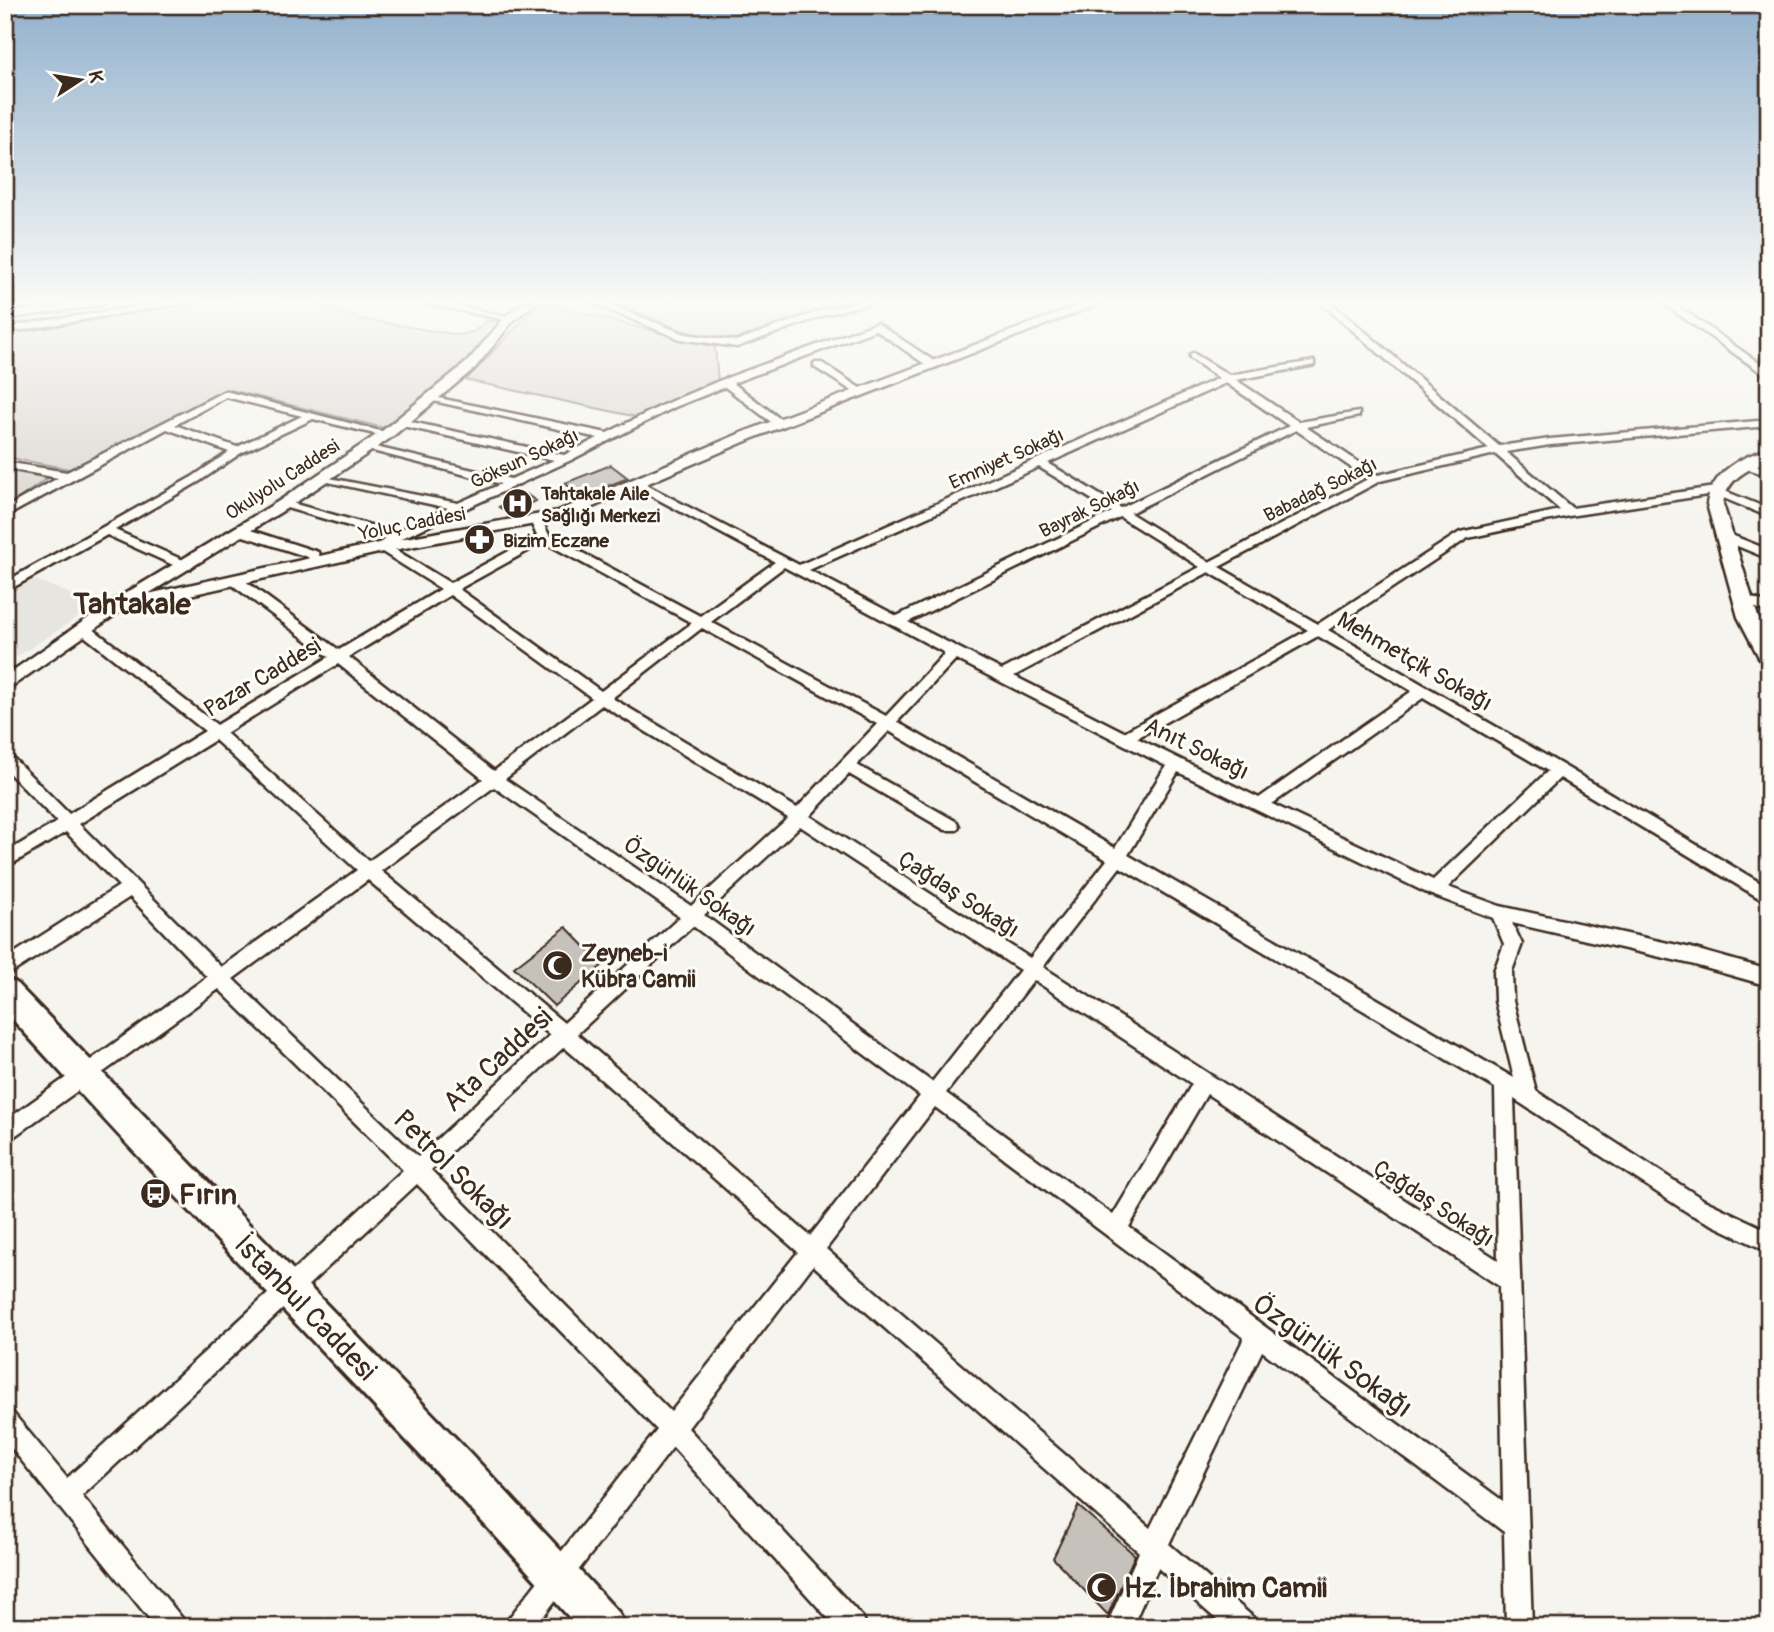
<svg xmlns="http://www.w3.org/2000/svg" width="1774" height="1632" viewBox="0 0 1774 1632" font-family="Pangolin,sans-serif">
<rect width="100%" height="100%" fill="#f5f4ee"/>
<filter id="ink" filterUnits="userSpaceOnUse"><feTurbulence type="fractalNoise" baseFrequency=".0143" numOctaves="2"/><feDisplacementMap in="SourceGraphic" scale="14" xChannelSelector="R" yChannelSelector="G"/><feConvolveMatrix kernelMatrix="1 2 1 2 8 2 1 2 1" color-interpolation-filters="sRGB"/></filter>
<g filter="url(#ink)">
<path fill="#e7e5df" d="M 29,577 L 97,605 L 5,664 L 5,590 Z"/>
<g fill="#dad6d0" stroke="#8a8077" stroke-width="2">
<path d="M 206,302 L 312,302 L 360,319 L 459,335 L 473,332 L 488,320 L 500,323 L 464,364 L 384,428 L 227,389 L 74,470 L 5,457 L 5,333 Z"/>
<path d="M 540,302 L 715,347 L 718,382 L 637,417 L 466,380 Z"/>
<path d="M 613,302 L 850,302 C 816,310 786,328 753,336 C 706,348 656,319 613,302 Z"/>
<path d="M 5,470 L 48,478 L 5,508 Z"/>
</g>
<g fill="#c7c1bb" stroke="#3b2a1e" stroke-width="2">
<path d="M 611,465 L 628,478 L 580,497 L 565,483 Z"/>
<path d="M 526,494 L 536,501 L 510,515 L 499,507 Z"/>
<path d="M 566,927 L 603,965 L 554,1006 L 514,967 Z"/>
<path d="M 1078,1506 L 1135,1555 L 1108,1615 L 1053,1558 Z"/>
</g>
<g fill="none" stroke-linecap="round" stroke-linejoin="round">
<defs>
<g id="minor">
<path d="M 83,302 L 107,302 L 102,305 L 5,319 L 5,313 Z"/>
<path d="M 168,302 L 190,302 L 5,333 L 5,327 Z"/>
<path d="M 418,302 L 438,302 L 515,318 L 510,321 Z"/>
<path d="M 589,302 L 602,302 L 685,334 L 736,341 L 822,310 L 858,302 L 875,302 L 828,314 L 737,347 L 680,339 Z"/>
<path d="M 1320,302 L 1330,302 L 1499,446 L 1550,439 L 1769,420 L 1769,426 L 1550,445 L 1506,452 L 1572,508 L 1715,487 L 1769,509 L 1769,517 L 1714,494 L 1569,516 L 1468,538 L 1328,630 L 1564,766 L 1769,888 L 1769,904 L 1560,778 L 1448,887 L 1500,906 L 1691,948 L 1769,970 L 1769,986 L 1691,964 L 1512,923 L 1522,944 L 1512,971 L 1513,1001 L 1536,1091 L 1704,1200 L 1769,1231 L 1769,1252 L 1690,1214 L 1514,1099 L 1532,1627 L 1506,1627 L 1504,1532 L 1262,1351 L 1169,1544 L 1254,1618 L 1258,1627 L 1225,1627 L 1158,1568 L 1132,1627 L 1106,1627 L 1139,1552 L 813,1265 L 688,1428 L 863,1618 L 867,1627 L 836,1627 L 673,1447 L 535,1627 L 505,1627 L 509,1618 L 657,1430 L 417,1184 L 82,1496 L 182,1618 L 186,1627 L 156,1627 L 5,1440 L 5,1409 L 13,1413 L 67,1478 L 403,1170 L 219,989 L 5,1143 L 5,1121 L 207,977 L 130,897 L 5,977 L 5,959 L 119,886 L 66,832 L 5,868 L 5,853 L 57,822 L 5,769 L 5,753 L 10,755 L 69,814 L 205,731 L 78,631 L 78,625 L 88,625 L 217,725 L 329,657 L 231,584 L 231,578 L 241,578 L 339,650 L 441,589 L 379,550 L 379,544 L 387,537 L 280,506 L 280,502 L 288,502 L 395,532 L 448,508 L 319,480 L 319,476 L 458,503 L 501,484 L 361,448 L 367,445 L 511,479 L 554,460 L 398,425 L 398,421 L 402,420 L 564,455 L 598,438 L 429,400 L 429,396 L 607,433 L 667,403 L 721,380 L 877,323 L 937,363 L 937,367 L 929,367 L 876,330 L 733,383 L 783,421 L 783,425 L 775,425 L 725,387 L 675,407 L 569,461 L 400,539 L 391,547 L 450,583 L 537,536 L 530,520 L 536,516 L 540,517 L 549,535 L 700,616 L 775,562 L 631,485 L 631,481 L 639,481 L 799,565 L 1219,378 L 1190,358 L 1190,354 L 1193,353 L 1229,375 L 1314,361 L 1314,365 L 1310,366 L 1236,380 L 1299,422 L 1359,412 L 1359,416 L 1306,427 L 1378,475 L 1489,449 ZM 1226,383 L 1289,426 L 1121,508 L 1048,463 ZM 1296,430 L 1368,479 L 1209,562 L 1130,513 ZM 1495,454 L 1560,510 L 1460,532 L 1318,624 L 1219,567 L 1380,481 ZM 1039,467 L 1112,512 L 897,616 L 809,570 ZM 1120,517 L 1200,567 L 1002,670 L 908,622 ZM 544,542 L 692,623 L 601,691 L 459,589 ZM 784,567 L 945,653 L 886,716 L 711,622 ZM 1209,572 L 1308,630 L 1124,732 L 1014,676 ZM 450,595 L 592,698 L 494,771 L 349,657 ZM 702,628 L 877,724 L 797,808 L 612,698 ZM 1318,636 L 1412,691 L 1259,798 L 1137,738 ZM 956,659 L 1166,766 L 1115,848 L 897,722 ZM 338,664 L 483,779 L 369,861 L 226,733 ZM 1423,698 L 1548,771 L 1433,880 L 1272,804 ZM 602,705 L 788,818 L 691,906 L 505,779 ZM 889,731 L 1107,860 L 1030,958 L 810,816 L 849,774 L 945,830 L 957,830 L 959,826 L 957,822 L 857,765 ZM 215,740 L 357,870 L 221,967 L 79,824 ZM 1178,772 L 1429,894 L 1493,918 L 1504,944 L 1494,971 L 1495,1001 L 1514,1078 L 1128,855 ZM 494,787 L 680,917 L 564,1023 L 381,871 ZM 800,826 L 1020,970 L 932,1082 L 704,915 ZM 1120,867 L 1495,1088 L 1498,1260 L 1043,967 ZM 368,880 L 550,1035 L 418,1157 L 233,979 ZM 693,926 L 920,1096 L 810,1236 L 577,1034 ZM 1034,980 L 1192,1084 L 1113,1215 L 946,1093 ZM 564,1047 L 798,1252 L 671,1412 L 431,1170 ZM 1207,1094 L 1499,1286 L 1503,1501 L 1129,1227 ZM 935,1107 L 1244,1338 L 1150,1528 L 826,1249 Z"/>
<path d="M 1661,302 L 1672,302 L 1769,370 L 1769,378 Z"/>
<path d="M 814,363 L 822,363 L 866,392 L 857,394 L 814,367 Z"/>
<path d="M 225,391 L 392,434 L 387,437 L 313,419 L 241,453 L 200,481 L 115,530 L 190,563 L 190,569 L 182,569 L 107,535 L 5,592 L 5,582 L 192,477 L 229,452 L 167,429 L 5,517 L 5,508 L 58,478 L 5,468 L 5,462 L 67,472 ZM 226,397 L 302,416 L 237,447 L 175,425 Z"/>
<path d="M 1746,462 L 1769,469 L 1769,476 L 1742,467 L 1740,465 Z"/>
<path d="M 241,527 L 318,552 L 322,563 L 320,566 L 312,566 L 308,557 L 237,534 L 237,528 Z"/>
<path d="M 1724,532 L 1769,550 L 1769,559 L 1720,539 L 1720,533 Z"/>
<path d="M 1742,595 L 1769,603 L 1769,612 L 1737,602 L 1736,599 Z"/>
</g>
<path id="tertiary" d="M 524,302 L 537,302 L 514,320 L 475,368 L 392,437 L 289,507 L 148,594 L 383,542 L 558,511 L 741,433 L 1088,302 L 1104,302 L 751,439 L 567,518 L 383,552 L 122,610 L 5,691 L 5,676 L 111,602 L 279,501 L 382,431 L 467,362 L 506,316 Z"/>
<path id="secondary" d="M 1769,449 L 1769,460 C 1747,470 1727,478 1723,504 L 1758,617 L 1769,638 L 1769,665 L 1762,663 L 1738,617 L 1707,504 C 1711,473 1741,456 1769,449 Z"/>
<path id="primary" d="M 5,979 L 15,982 L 470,1453 L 619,1613 L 625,1627 L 578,1627 C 391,1418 193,1220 5,1011 Z"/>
</defs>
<use href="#minor" stroke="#3b2a1e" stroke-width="5"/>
<use href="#tertiary" stroke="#3b2a1e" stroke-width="5"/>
<use href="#secondary" stroke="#3b2a1e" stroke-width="5"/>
<use href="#primary" stroke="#3b2a1e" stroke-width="6"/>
<use href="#minor" fill="#fdfcf7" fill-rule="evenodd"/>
<use href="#tertiary" fill="#fdfcf7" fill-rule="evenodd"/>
<use href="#secondary" fill="#fdfcf7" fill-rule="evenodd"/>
<use href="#primary" fill="#fdfcf7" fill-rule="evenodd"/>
</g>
</g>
<linearGradient id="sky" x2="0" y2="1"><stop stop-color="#93b1cd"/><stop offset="0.57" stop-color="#fafaf7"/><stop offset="1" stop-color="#fafaf7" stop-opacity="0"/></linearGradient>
<rect width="1774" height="530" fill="url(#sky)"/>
<defs>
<symbol id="hospital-disc" viewBox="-11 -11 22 22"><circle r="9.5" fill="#3b2a1e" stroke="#fdfcf7"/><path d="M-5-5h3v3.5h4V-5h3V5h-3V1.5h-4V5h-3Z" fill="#fff"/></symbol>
<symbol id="pharmacy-disc" viewBox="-11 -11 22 22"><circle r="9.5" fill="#3b2a1e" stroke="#fdfcf7"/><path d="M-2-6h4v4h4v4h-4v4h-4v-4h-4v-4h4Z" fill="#fff"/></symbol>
<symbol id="mosque-disc" viewBox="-11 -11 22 22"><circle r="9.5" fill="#3b2a1e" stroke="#fdfcf7"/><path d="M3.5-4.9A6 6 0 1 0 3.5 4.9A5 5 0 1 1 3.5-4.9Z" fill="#fff"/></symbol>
<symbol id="bus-disc" viewBox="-11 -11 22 22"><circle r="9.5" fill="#3b2a1e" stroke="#fdfcf7"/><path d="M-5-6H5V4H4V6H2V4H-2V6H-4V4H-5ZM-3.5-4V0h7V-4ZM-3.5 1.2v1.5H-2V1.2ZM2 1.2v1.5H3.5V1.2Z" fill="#fff"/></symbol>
</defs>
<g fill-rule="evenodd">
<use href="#hospital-disc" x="500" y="486" width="35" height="35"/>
<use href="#pharmacy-disc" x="462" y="522" width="35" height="35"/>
<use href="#mosque-disc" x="540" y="948" width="35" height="35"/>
<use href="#bus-disc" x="138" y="1176" width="35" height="35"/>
<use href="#mosque-disc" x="1084" y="1570" width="35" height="35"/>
</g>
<g text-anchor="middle" stroke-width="6" stroke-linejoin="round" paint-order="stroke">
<g font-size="19" fill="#3b2a1e" stroke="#fdfcf7">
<text transform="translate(524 458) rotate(-25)" y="7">Göksun Sokağı</text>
<text transform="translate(1006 458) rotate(-24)" y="7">Emniyet Sokağı</text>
<text transform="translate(282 479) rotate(-33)" y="7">Okulyolu Caddesi</text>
<text transform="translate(1320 489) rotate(-26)" y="7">Babadağ Sokağı</text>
<text transform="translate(1089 508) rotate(-26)" y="7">Bayrak Sokağı</text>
<text transform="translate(412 523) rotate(-11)" y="7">Yoluç Caddesi</text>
</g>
<g font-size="19" font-weight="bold" fill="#3b2a1e" stroke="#fdfcf7" text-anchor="start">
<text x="541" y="500">Tahtakale Aile<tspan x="541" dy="22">Sağlığı Merkezi</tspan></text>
<text x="503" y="547">Bizim Eczane</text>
</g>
<g font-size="23" fill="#3b2a1e" stroke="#fdfcf7">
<text transform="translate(1415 661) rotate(30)" y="8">Mehmetçik Sokağı</text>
<text transform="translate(262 677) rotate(-31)" y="8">Pazar Caddesi</text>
<text transform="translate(1197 748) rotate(26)" y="8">Anıt Sokağı</text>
<text transform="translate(690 886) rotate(35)" y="8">Özgürlük Sokağı</text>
<text transform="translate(959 894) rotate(33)" y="8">Çağdaş Sokağı</text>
<text transform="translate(1434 1203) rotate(33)" y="8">Çağdaş Sokağı</text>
</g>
<g font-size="23" font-weight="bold" fill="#3b2a1e" stroke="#fdfcf7" text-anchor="start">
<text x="581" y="961">Zeyneb-i<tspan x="581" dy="26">Kübra Camii</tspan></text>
</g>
<g font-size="28" fill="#3b2a1e" stroke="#fdfcf7">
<text transform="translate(497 1059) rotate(-43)" y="10">Ata Caddesi</text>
<text transform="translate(454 1169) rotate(45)" y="10">Petrol Sokağı</text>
<text transform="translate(306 1307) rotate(46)" y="10">İstanbul Caddesi</text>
<text transform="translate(1333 1355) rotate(36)" y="10">Özgürlük Sokağı</text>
</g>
<g font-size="28" font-weight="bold" fill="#3b2a1e" stroke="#fdfcf7" text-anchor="start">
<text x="179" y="1204">Fırın</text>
<text x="1124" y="1597">Hz. İbrahim Camii</text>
</g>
<g font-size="30" font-weight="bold" fill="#3b2a1e" stroke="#fdfcf7">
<text x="132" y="614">Tahtakale</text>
</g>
</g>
<rect width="1774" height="1632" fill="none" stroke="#fdfcf7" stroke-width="28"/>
<rect x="14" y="14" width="1746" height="1604" fill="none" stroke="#3b2a1e" stroke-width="2.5" filter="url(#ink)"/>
<g transform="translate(80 80) rotate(78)" stroke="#fdfcf7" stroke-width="5" paint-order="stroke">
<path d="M0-5L12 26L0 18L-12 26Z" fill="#3b2a1e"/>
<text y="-10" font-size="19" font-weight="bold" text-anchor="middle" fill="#3b2a1e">K</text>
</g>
</svg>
